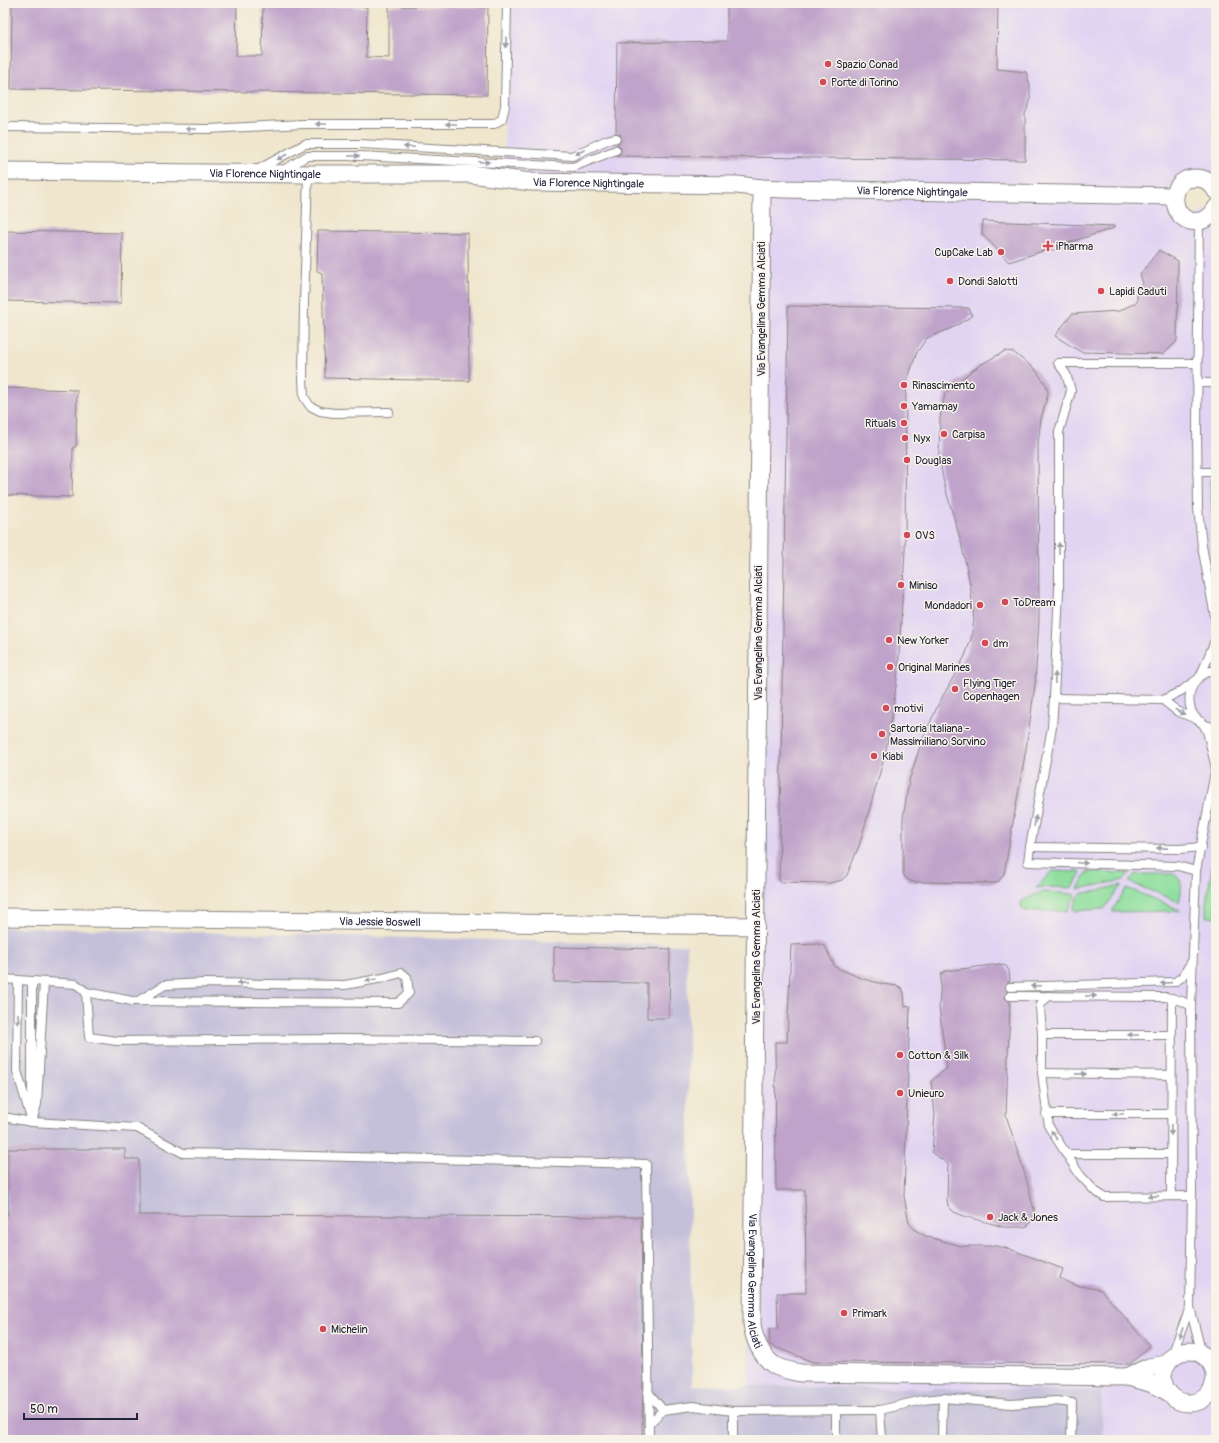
<svg xmlns="http://www.w3.org/2000/svg" width="1219" height="1443" viewBox="0 0 1219 1443" font-family="Pangolin,sans-serif">
<rect width="100%" height="100%" fill="#f7f3e8"/>
<filter id="ink" filterUnits="userSpaceOnUse"><feTurbulence type="fractalNoise" baseFrequency=".025" numOctaves="2"/><feDisplacementMap in="SourceGraphic" scale="8" xChannelSelector="R" yChannelSelector="G"/><feConvolveMatrix kernelMatrix="1 2 1 2 8 2 1 2 1" color-interpolation-filters="sRGB"/></filter>
<filter id="wash" filterUnits="userSpaceOnUse"><feTurbulence type="fractalNoise" baseFrequency=".012" numOctaves="4" result="noise"/><feDisplacementMap in="SourceGraphic" scale="16" xChannelSelector="R" yChannelSelector="G"/><feGaussianBlur stdDeviation="0.9" result="paint"/><feColorMatrix in="noise" values="0 0 0 0 0 0 0 0 0 0 0 0 0 0 0 0 0 1.4 0 .05"/><feComposite in="paint" operator="in"/></filter>
<g filter="url(#wash)">
<rect width="100%" height="100%" fill="#f0e6cd"/>
<path fill="#e1d4f3" d="M 507,3 L 1216,3 L 1216,191 L 1213,185 L 1180,184 L 1185,218 L 1216,208 L 1216,1440 L 1103,1440 L 1101,1391 L 748,1386 L 756,959 L 762,188 L 503,178 L 504,152 Z"/>
<path fill="#c5c0da" d="M 3,927 L 687,945 L 692,1385 L 1101,1391 L 1103,1440 L 3,1440 Z"/>
<g fill="#90df9e" stroke="#59806c">
<path d="M 1210,480 L 1216,480 L 1216,533 L 1212,511 Z"/>
<path d="M 1216,844 L 1216,917 L 1206,917 L 1206,903 Z"/>
<path d="M 1052,871 L 1053,871 L 1081,872 L 1074,886 L 1070,888 L 1045,887 L 1036,888 Z"/>
<path d="M 1087,872 L 1129,873 L 1124,880 L 1078,889 Z"/>
<path d="M 1135,874 L 1173,874 C 1185,879 1181,892 1179,902 L 1129,882 Z"/>
<path d="M 1122,885 L 1104,909 L 1074,911 L 1073,909 L 1078,897 L 1081,894 Z"/>
<path d="M 1127,888 L 1180,910 L 1180,911 L 1113,912 L 1113,909 Z"/>
<path d="M 1044,892 L 1073,894 L 1075,896 L 1067,911 L 1025,911 L 1022,909 L 1021,903 L 1022,901 L 1039,893 Z"/>
</g>
<g id="blocks">
<g fill="#bfa3ca">
<path d="M 12,3 L 237,3 L 236,56 L 262,56 L 263,5 L 367,7 L 366,57 L 389,58 L 389,6 L 488,7 L 487,95 L 11,89 Z"/>
<path d="M 727,3 L 998,3 L 997,69 L 1026,72 L 1030,85 L 1030,102 L 1025,114 L 1025,160 L 616,156 L 620,154 L 621,150 L 620,146 L 616,145 L 620,142 L 621,137 L 620,134 L 616,133 L 617,43 L 727,41 Z"/>
<path d="M 983,221 L 1114,226 L 1114,228 L 1009,262 L 982,234 Z"/>
<path d="M 3,231 L 122,233 L 121,303 L 3,301 Z"/>
<path d="M 318,231 L 468,233 L 469,381 L 325,378 L 322,273 L 317,271 Z"/>
<path d="M 1159,250 L 1178,261 L 1177,341 L 1164,354 L 1081,352 L 1055,336 L 1072,314 L 1119,311 L 1137,302 L 1137,294 L 1143,283 L 1140,274 Z"/>
<path d="M 788,306 L 969,308 L 972,316 L 952,328 L 927,338 L 917,352 L 906,384 L 905,551 L 898,671 L 893,709 L 885,755 L 859,846 L 847,875 L 842,880 L 830,883 L 779,882 Z"/>
<path d="M 1005,351 L 1013,352 L 1035,369 L 1046,385 L 1048,393 L 1041,419 L 1038,443 L 1039,620 L 1035,685 L 1026,749 L 1004,874 L 999,881 L 994,883 L 914,882 L 908,880 L 903,874 L 903,818 L 909,781 L 921,743 L 938,705 L 965,656 L 971,639 L 974,620 L 970,584 L 961,542 L 944,484 L 939,455 L 940,418 L 945,394 L 953,385 L 980,365 Z"/>
<path d="M 3,388 L 77,390 L 76,447 L 73,447 L 72,497 L 3,495 Z"/>
<path d="M 819,944 L 825,946 L 835,967 L 863,979 L 883,984 L 897,986 L 902,988 L 904,993 L 905,1007 L 910,1006 L 904,1196 L 909,1223 L 915,1230 L 925,1236 L 961,1246 L 997,1246 L 1010,1249 L 1063,1269 L 1060,1278 L 1075,1285 L 1101,1290 L 1150,1346 L 1130,1364 L 813,1362 L 770,1345 L 769,1329 L 778,1329 L 777,1293 L 806,1293 L 805,1190 L 776,1190 L 775,1042 L 787,1042 L 791,945 Z"/>
<path d="M 554,947 L 670,949 L 669,1018 L 647,1018 L 647,983 L 554,982 Z"/>
<path d="M 1000,964 L 1006,966 L 1009,971 L 1010,981 L 1007,983 L 1005,987 L 1007,991 L 1005,996 L 1005,998 L 1010,1002 L 1006,1115 L 1026,1178 L 1034,1210 L 1032,1219 L 1028,1226 L 1022,1227 L 1004,1227 L 964,1216 L 954,1212 L 948,1206 L 947,1199 L 948,1164 L 932,1153 L 935,1114 L 931,1081 L 947,1068 L 939,1008 L 941,974 L 945,971 Z"/>
<path d="M 8,1149 L 125,1149 L 125,1159 L 139,1159 L 139,1215 L 641,1217 L 643,1372 L 642,1440 L 3,1440 L 3,1214 L 8,1215 Z"/>
</g>
</g>
</g>
<g filter="url(#ink)">
<use href="#blocks" fill-opacity="0" stroke="#898484" stroke-width="1"/>
<g fill="none" stroke-linecap="round" stroke-linejoin="round">
<defs>
<g id="service">
<path d="M 3,127 L 209,129 L 303,124 L 494,124 L 502,119 L 505,106 L 507,3"/>
<path d="M 257,170 L 305,144 L 360,144 L 572,156 L 607,140 L 616,138"/>
<path d="M 282,171 L 307,156 L 360,156 L 573,167 L 616,150"/>
<path d="M 308,174 L 304,304 L 303,379 L 304,397 L 310,406 L 320,411 L 334,413 L 389,412"/>
<path d="M 1199,221 L 1197,430 L 1198,508 L 1202,546 L 1216,622"/>
<path d="M 1197,363 L 1058,363 L 1066,374 L 1071,391 L 1059,432 L 1059,590 L 1054,698 L 1052,727 L 1030,847 L 1180,849 L 1201,847"/>
<path d="M 1197,383 L 1216,383"/>
<path d="M 1197,472 L 1216,472"/>
<path d="M 1216,670 C 1180,675 1181,726 1216,727"/>
<path d="M 1201,675 L 1216,638"/>
<path d="M 1054,698 L 1163,700 L 1181,691 L 1195,681"/>
<path d="M 1163,700 L 1177,711 L 1198,720"/>
<path d="M 1202,722 L 1207,731 L 1216,768"/>
<path d="M 1030,847 L 1028,862 L 1178,866 L 1196,871"/>
<path d="M 3,979 L 76,984 L 86,992 L 89,1037 L 117,1041 L 346,1039 L 535,1041"/>
<path d="M 18,980 L 17,1071 L 32,1122"/>
<path d="M 32,981 L 32,1105"/>
<path d="M 1010,987 L 1175,982 L 1182,977 L 1192,961"/>
<path d="M 86,992 L 132,1001 L 398,1003 L 409,993 L 407,977 L 401,973 L 383,978 L 345,985 L 205,983 L 165,985 L 138,1001"/>
<path d="M 1010,996 L 1166,997 L 1182,1001 L 1191,1006"/>
<path d="M 1049,996 L 1042,1002 L 1040,1007 L 1042,1035 L 1042,1073 L 1049,1127 L 1080,1175 L 1095,1191 L 1104,1197 L 1192,1196"/>
<path d="M 1042,1035 L 1172,1035"/>
<path d="M 1042,1073 L 1171,1075"/>
<path d="M 1046,1114 L 1171,1114"/>
<path d="M 3,1117 L 32,1122 L 137,1128 L 183,1153 L 646,1164 L 649,1440"/>
<path d="M 32,1121 L 37,1104 L 44,982"/>
<path d="M 1066,1154 L 1171,1154"/>
<path d="M 1171,1196 L 1172,998"/>
<path d="M 1202,1355 L 1190,1307 L 1192,1196 L 1191,1006 L 1196,871 L 1216,767"/>
<path d="M 1171,1358 L 1190,1307"/>
<path d="M 648,1392 L 663,1410"/>
<path d="M 943,1398 L 1011,1404 L 1056,1401 L 1072,1403 L 1071,1440"/>
<path d="M 733,1411 L 880,1410"/>
<path d="M 649,1424 L 663,1410 L 693,1406 L 733,1411 L 733,1440"/>
<path d="M 836,1440 L 836,1410"/>
<path d="M 882,1440 L 880,1410 L 923,1400 L 943,1398 L 942,1440"/>
</g>
<g id="minor">
<path id="s1" d="M 3,171 L 308,174 L 470,174 L 531,182 L 737,185 L 762,188 L 784,189 L 1175,196"/>
<path id="s2" d="M 762,188 L 752,1324 C 754,1339 761,1356 774,1365 C 782,1370 792,1371 801,1373 L 1127,1377 L 1150,1383 L 1168,1392"/>
<path d="M 1216,191 C 1212,183 1205,178 1196,178 C 1163,177 1171,231 1203,220 C 1209,218 1213,214 1216,208"/>
<path id="s3" d="M 3,917 L 756,926"/>
<circle cx="1189" cy="1377" r="26"/>
<path d="M 1127,1377 L 1149,1367 L 1167,1364"/>
</g>
</defs>
<use href="#service" stroke="#898484" stroke-width="10"/>
<use href="#minor" stroke="#898484" stroke-width="19"/>
<use href="#service" stroke="#fff" stroke-width="8"/>
<use href="#minor" stroke="#fff" stroke-width="17"/>
</g>
<defs><path id="oneway-solid" d="M-6-.8H1V-3.2L6.5 0L1 3.2V.8H-6Z"/></defs>
<g fill="#9c9ca7">
<use href="#oneway-solid" transform="translate(506 42) rotate(91)"/>
<use href="#oneway-solid" transform="translate(321 124) rotate(180)"/>
<use href="#oneway-solid" transform="translate(451 124) rotate(180)"/>
<use href="#oneway-solid" transform="translate(191 129) rotate(-180)"/>
<use href="#oneway-solid" transform="translate(409 147) rotate(-177)"/>
<use href="#oneway-solid" transform="translate(580 152) rotate(156)"/>
<use href="#oneway-solid" transform="translate(354 156)"/>
<use href="#oneway-solid" transform="translate(282 157) rotate(152)"/>
<use href="#oneway-solid" transform="translate(484 162) rotate(3)"/>
<use href="#oneway-solid" transform="translate(1059 548) rotate(-90)"/>
<use href="#oneway-solid" transform="translate(1055 678) rotate(-88)"/>
<use href="#oneway-solid" transform="translate(1180 712) rotate(27)"/>
<use href="#oneway-solid" transform="translate(1035 821) rotate(-80)"/>
<use href="#oneway-solid" transform="translate(1162 848) rotate(-179)"/>
<use href="#oneway-solid" transform="translate(1082 863) rotate(2)"/>
<use href="#oneway-solid" transform="translate(371 980) rotate(168)"/>
<use href="#oneway-solid" transform="translate(242 983) rotate(-179)"/>
<use href="#oneway-solid" transform="translate(1166 983) rotate(176)"/>
<use href="#oneway-solid" transform="translate(1036 986) rotate(178)"/>
<use href="#oneway-solid" transform="translate(1091 996)"/>
<use href="#oneway-solid" transform="translate(18 1019) rotate(91)"/>
<use href="#oneway-solid" transform="translate(1133 1035) rotate(180)"/>
<use href="#oneway-solid" transform="translate(1081 1074) rotate(1)"/>
<use href="#oneway-solid" transform="translate(1118 1114) rotate(-180)"/>
<use href="#oneway-solid" transform="translate(1171 1130) rotate(90)"/>
<use href="#oneway-solid" transform="translate(1054 1135) rotate(-123)"/>
<use href="#oneway-solid" transform="translate(1153 1196) rotate(179)"/>
<use href="#oneway-solid" transform="translate(1181 1333) rotate(110)"/>
</g>
</g>
<g fill="#d1495b" stroke="#f7f3e8" stroke-width="1.5">
<circle cx="828" cy="64" r="4"/>
<circle cx="823" cy="82" r="4"/>
<path d="M1046 240h4v4h4v4h-4v4h-4v-4h-4v-4h4z"/>
<circle cx="1001" cy="252" r="4"/>
<circle cx="950" cy="281" r="4"/>
<circle cx="1101" cy="291" r="4"/>
<circle cx="904" cy="385" r="4"/>
<circle cx="904" cy="406" r="4"/>
<circle cx="904" cy="423" r="4"/>
<circle cx="944" cy="434" r="4"/>
<circle cx="905" cy="438" r="4"/>
<circle cx="907" cy="460" r="4"/>
<circle cx="907" cy="535" r="4"/>
<circle cx="901" cy="585" r="4"/>
<circle cx="1005" cy="602" r="4"/>
<circle cx="980" cy="605" r="4"/>
<circle cx="889" cy="640" r="4"/>
<circle cx="985" cy="643" r="4"/>
<circle cx="890" cy="667" r="4"/>
<circle cx="955" cy="689" r="4"/>
<circle cx="886" cy="708" r="4"/>
<circle cx="882" cy="734" r="4"/>
<circle cx="874" cy="756" r="4"/>
<circle cx="900" cy="1055" r="4"/>
<circle cx="900" cy="1093" r="4"/>
<circle cx="990" cy="1217" r="4"/>
<circle cx="844" cy="1313" r="4"/>
<circle cx="323" cy="1329" r="4"/>
</g>
<g text-anchor="middle" stroke-width="3" stroke-linejoin="round" paint-order="stroke">
<g font-size="11" fill="#22223b" stroke="#f7f3e8" text-anchor="start">
<text x="836" y="68">Spazio Conad</text>
<text x="831" y="86">Porte di Torino</text>
<text x="1056" y="250">iPharma</text>
<text x="993" y="256" text-anchor="end">CupCake Lab</text>
<text x="958" y="285">Dondi Salotti</text>
<text x="1109" y="295">Lapidi Caduti</text>
<text x="912" y="389">Rinascimento</text>
<text x="912" y="410">Yamamay</text>
<text x="896" y="427" text-anchor="end">Rituals</text>
<text x="952" y="438">Carpisa</text>
<text x="913" y="442">Nyx</text>
<text x="915" y="464">Douglas</text>
<text x="915" y="539">OVS</text>
<text x="909" y="589">Miniso</text>
<text x="1013" y="606">ToDream</text>
<text x="972" y="609" text-anchor="end">Mondadori</text>
<text x="897" y="644">New Yorker</text>
<text x="993" y="647">dm</text>
<text x="898" y="671">Original Marines</text>
<text x="963" y="687">Flying Tiger<tspan x="963" dy="13">Copenhagen</tspan></text>
<text x="894" y="712">motivi</text>
<text x="890" y="732">Sartoria Italiana -<tspan x="890" dy="13">Massimiliano Sorvino</tspan></text>
<text x="882" y="760">Kiabi</text>
<text x="908" y="1059">Cotton &amp; Silk</text>
<text x="908" y="1097">Unieuro</text>
<text x="998" y="1221">Jack &amp; Jones</text>
<text x="852" y="1317">Primark</text>
<text x="331" y="1333">Michelin</text>
</g>
<g font-size="11" fill="#22223b" stroke="#f7f3e8">
<text dy="4" stroke="none"><textPath href="#s1" startOffset="262">Via Florence Nightingale</textPath></text>
<text dy="4" stroke="none"><textPath href="#s1" startOffset="586">Via Florence Nightingale</textPath></text>
<text dy="4" stroke="none"><textPath href="#s1" startOffset="910">Via Florence Nightingale</textPath></text>
<text transform="translate(761 309) rotate(-90)" y="4">Via Evangelina Gemma Alciati</text>
<text transform="translate(758 633) rotate(-90)" y="4">Via Evangelina Gemma Alciati</text>
<text dy="4" stroke="none"><textPath href="#s3" startOffset="377">Via Jessie Boswell</textPath></text>
<text transform="translate(756 957) rotate(-90)" y="4">Via Evangelina Gemma Alciati</text>
<text dy="4" stroke="none"><textPath href="#s2" startOffset="1093">Via Evangelina Gemma Alciati</textPath></text>
</g>
</g>
<rect width="1219" height="1443" fill="none" stroke="#f7f3e8" stroke-width="16"/>
<path d="M24 1413v6h113v-6" fill="none" stroke="#22223b" stroke-width="2"/>
<text x="30" y="1413" font-size="12" fill="#22223b" stroke="#f7f3e8" stroke-width="3" paint-order="stroke">50 m</text>
</svg>
